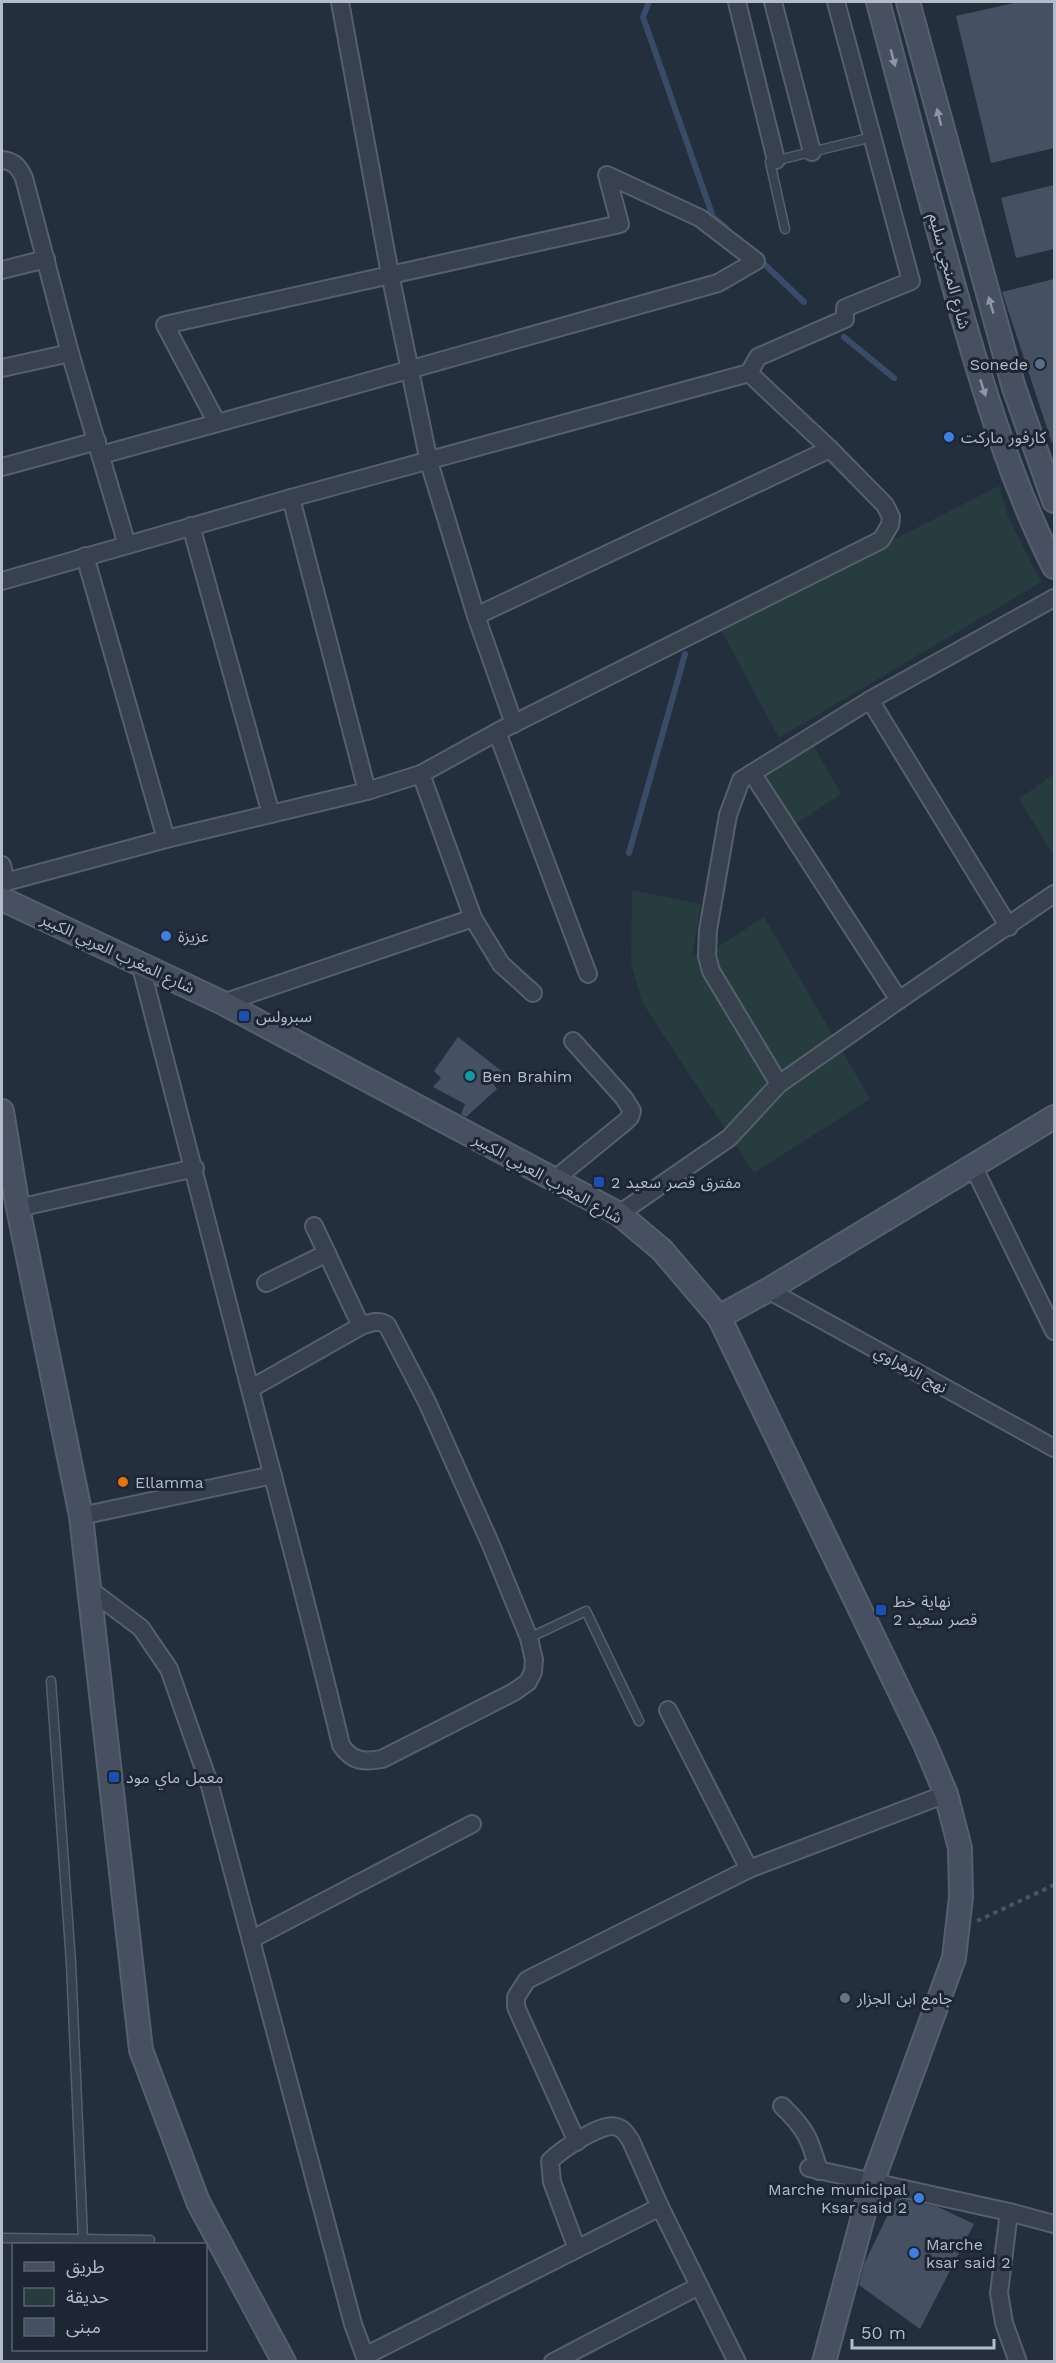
<svg xmlns="http://www.w3.org/2000/svg" width="1056" height="2363" viewBox="0 0 1056 2363" font-family="'Work Sans','Noto Sans Arabic',sans-serif">
<rect width="100%" height="100%" fill="#242f3e"/>
<g fill="#263c3f">
<path d="M 999,486 L 1008,516 L 1041,582 L 779,738 L 720,628 Z"/>
<path d="M 813,745 L 841,794 L 796,824 L 765,776 Z"/>
<path d="M 1054,774 L 1054,856 L 1019,799 Z"/>
<path d="M 632,890 L 701,904 L 692,956 L 718,947 L 764,917 L 870,1099 L 754,1173 L 642,1002 L 631,963 Z"/>
</g>
<g fill="none" stroke-linecap="round" stroke-linejoin="round">
<g stroke="#394c67" stroke-width="6">
<path d="M 649,2 L 643,17 L 713,217 L 726,228"/>
<path d="M 758,258 L 804,302"/>
<path d="M 844,337 L 894,378"/>
<path d="M 629,853 L 685,654"/>
</g>
</g>
<g fill="#455162">
<path d="M 1018,2 L 1054,2 L 1054,148 L 991,163 L 956,16 Z"/>
<path d="M 1054,185 L 1054,249 L 1016,258 L 1001,198 Z"/>
<path d="M 1054,279 L 1054,442 L 1052,443 L 1002,292 Z"/>
<path d="M 458,1037 L 504,1073 L 494,1085 L 497,1089 L 466,1117 L 461,1114 L 465,1104 L 433,1087 L 441,1078 L 434,1071 Z"/>
<path d="M 896,2198 L 938,2207 L 974,2224 L 920,2329 L 859,2285 L 864,2264 Z"/>
</g>
<g fill="none" stroke-linecap="round" stroke-linejoin="round">
<defs>
<g id="lane">
<path d="M 785,229 L 770,162 L 873,137"/>
<path d="M 529,1638 L 586,1611 L 639,1721"/>
<path d="M 51,1681 L 71,1963 L 83,2239"/>
<path d="M 2,2238 L 150,2240"/>
</g>
<g id="street">
<path d="M 340,2 L 390,274 L 429,462 L 476,616 L 514,724"/>
<path d="M 737,2 L 776,160"/>
<path d="M 773,2 L 812,152"/>
<path d="M 2,160 C 14,161 19,167 24,178 L 70,353 L 127,545"/>
<path d="M 2,270 L 46,259"/>
<path d="M 2,368 L 70,353"/>
<path d="M 101,455 C 307,399 513,341 718,283 L 756,261 L 700,218 L 607,175 L 620,224 L 165,325 L 217,423"/>
<path d="M 2,467 L 97,441"/>
<path d="M 291,498 L 367,791"/>
<path d="M 191,526 L 271,814"/>
<path d="M 85,556 L 166,839"/>
<path d="M 2,581 L 291,498 L 749,373 L 758,357 L 845,319 L 845,308 L 911,281 L 836,2"/>
<path d="M 476,616 L 830,449"/>
<path d="M 870,700 L 1009,927"/>
<path d="M 497,732 L 588,974"/>
<path d="M 752,773 L 899,1000"/>
<path d="M 2,865 L 6,882"/>
<path d="M 2,883 L 166,839 L 367,791 L 421,774 L 497,732 L 881,540 L 890,525 L 891,517 L 885,505 L 830,449 L 749,373"/>
<path d="M 473,918 L 501,964 L 533,993"/>
<path d="M 140,963 C 178,1105 214,1247 250,1389 C 281,1508 313,1626 341,1745 C 352,1762 364,1762 382,1759 L 514,1692 L 528,1682 L 533,1672 L 534,1660 L 529,1638 L 491,1545 L 427,1402 L 387,1325 C 378,1319 370,1323 361,1326 L 250,1389"/>
<path d="M 223,1003 L 473,918 L 421,774"/>
<path d="M 779,1084 L 711,971 L 707,956 L 708,930 L 728,815 L 741,780 L 870,700 L 1054,598"/>
<path d="M 973,1166 L 1054,1331"/>
<path d="M 555,1179 L 625,1122 L 630,1117 L 632,1111 L 624,1098 L 573,1041"/>
<path d="M 18,1208 L 195,1168"/>
<path d="M 619,1214 L 729,1138 L 779,1084 L 899,1000 L 1054,894"/>
<path d="M 314,1226 L 361,1326"/>
<path d="M 266,1283 L 327,1253"/>
<path d="M 768,1290 L 1054,1448"/>
<path d="M 81,1516 L 273,1475"/>
<path d="M 89,1589 L 141,1628 L 169,1669 L 210,1786 L 353,2324 L 367,2362"/>
<path d="M 668,1710 L 749,1869"/>
<path d="M 252,1939 L 472,1824"/>
<path d="M 782,2106 C 806,2129 810,2139 819,2171"/>
<path d="M 577,2142 L 516,2007 L 516,1997 L 527,1980 L 749,1869 L 946,1794"/>
<path d="M 809,2168 L 1009,2212 L 1054,2224"/>
<path d="M 1009,2212 L 999,2293 L 1004,2323 L 1018,2362"/>
<path d="M 577,2249 L 552,2182 L 550,2161 C 561,2150 603,2121 617,2127 C 624,2129 627,2135 631,2141 L 660,2207 L 737,2362"/>
<path d="M 365,2356 L 660,2207"/>
<path d="M 553,2362 L 699,2286"/>
</g>
<g id="secondary">
<path d="M 878,2 C 906,106 932,211 962,315 C 987,401 1013,486 1054,567"/>
<path d="M 908,2 L 1014,388 L 1054,501"/>
<path d="M 2,899 L 223,1003 L 619,1214 L 662,1250 L 719,1317 L 768,1290 L 1054,1117"/>
<path d="M 2,1111 L 18,1208 L 81,1516 L 141,2050 L 198,2202 L 284,2362"/>
<path d="M 719,1317 L 925,1744 L 946,1794 L 960,1848 L 961,1897 L 954,1958 L 872,2183 L 824,2362"/>
</g>
</defs>
<use href="#lane" stroke="#565f6c" stroke-width="11"/>
<use href="#street" stroke="#565f6c" stroke-width="20"/>
<use href="#secondary" stroke="#565f6c" stroke-width="26"/>
<path stroke="#44595c" stroke-width="4" stroke-dasharray="4.5 4.5" stroke-linecap="butt" d="M 977,1921 L 1054,1885"/>
<use href="#lane" stroke="#38414e" stroke-width="8"/>
<use href="#street" stroke="#38414e" stroke-width="16"/>
<use href="#secondary" stroke="#465061" stroke-width="22"/>
</g>
<defs><path id="oneway-solid" d="M-6-.8H1V-3.2L6.5 0L1 3.2V.8H-6Z" transform="scale(1.5)"/></defs>
<g fill="#8e96a5">
<use href="#oneway-solid" transform="translate(893 58) rotate(75)"/>
<use href="#oneway-solid" transform="translate(939 117) rotate(-104)"/>
<use href="#oneway-solid" transform="translate(991 305) rotate(-106)"/>
<use href="#oneway-solid" transform="translate(983 388) rotate(72)"/>
</g>
<circle fill="#5c6f8a" stroke="#1d2633" stroke-width="2" cx="1040" cy="364" r="6"/>
<g fill="#3f7fe0" stroke="#1d2633" stroke-width="2">
<circle cx="949" cy="437" r="6"/>
<circle cx="166" cy="936" r="6"/>
<circle cx="919" cy="2198" r="6"/>
<circle cx="914" cy="2253" r="6"/>
</g>
<g fill="#1a4fb4" stroke="#1d2633" stroke-width="2">
<rect x="238" y="1010" width="12" height="12" rx="3"/>
<rect x="593" y="1176" width="12" height="12" rx="3"/>
<rect x="875" y="1604" width="12" height="12" rx="3"/>
<rect x="108" y="1771" width="12" height="12" rx="3"/>
</g>
<circle fill="#0f9aa8" stroke="#1d2633" stroke-width="2" cx="470" cy="1076" r="6"/>
<circle fill="#e8710a" stroke="#1d2633" stroke-width="2" cx="123" cy="1482" r="6"/>
<circle fill="#6b7280" stroke="#1d2633" stroke-width="2" cx="845" cy="1998" r="6"/>
<g text-anchor="middle" stroke-width="6" stroke-linejoin="round" paint-order="stroke">
<g font-size="16" fill="#b4bcc9" stroke="#1d2633">
<text transform="translate(950 271) rotate(75)" y="6">شارع المنجي سليم</text>
<text transform="translate(118 953) rotate(25)" y="6">شارع المغرب العربي الكبير</text>
<text transform="translate(548 1178) rotate(29)" y="6">شارع المغرب العربي الكبير</text>
<text transform="translate(911 1369) rotate(29)" y="6">نهج الزهراوي</text>
</g>
<g font-size="16" fill="#b4bcc9" stroke="#1d2633" text-anchor="start">
<text x="1028" y="370" text-anchor="end">Sonede</text>
<text x="961" y="443">كارفور ماركت</text>
<text x="178" y="942">عزيزة</text>
<text x="256" y="1022">سبرولس</text>
<text x="482" y="1082">Ben Brahim</text>
<text x="611" y="1188">مفترق قصر سعيد 2</text>
<text x="135" y="1488">Ellamma</text>
<text x="893" y="1607">نهاية خط<tspan x="893" dy="18">قصر سعيد 2</tspan></text>
<text x="126" y="1783">معمل ماي مود</text>
<text x="857" y="2004">جامع ابن الجزار</text>
<text x="907" y="2195" text-anchor="end">Marche municipal<tspan x="907" dy="18">Ksar said 2</tspan></text>
<text x="926" y="2250">Marche<tspan x="926" dy="18">ksar said 2</tspan></text>
</g>
</g>
<rect width="1056" height="2363" fill="none" stroke="#b4bcc9" stroke-width="6"/>
<rect x="12" y="2243" width="195" height="108" fill="#1d2633" stroke="#59626f" stroke-width="1.5"/>
<rect x="24" y="2262" width="30" height="9" fill="#465061" stroke="#59626f" stroke-width="1.5"/>
<text x="66" y="2273" font-size="18" fill="#b4bcc9">طريق</text>
<rect x="24" y="2288" width="30" height="18" fill="#263c3f" stroke="#59626f" stroke-width="1.5"/>
<text x="66" y="2303" font-size="18" fill="#b4bcc9">حديقة</text>
<rect x="24" y="2318" width="30" height="18" fill="#455162" stroke="#59626f" stroke-width="1.5"/>
<text x="66" y="2333" font-size="18" fill="#b4bcc9">مبنى</text>
<path d="M852 2339v9h142v-9" fill="none" stroke="#b4bcc9" stroke-width="3"/>
<text x="861" y="2339" font-size="18" fill="#b4bcc9" stroke="#1d2633" stroke-width="4.5" paint-order="stroke">50 m</text>
</svg>
